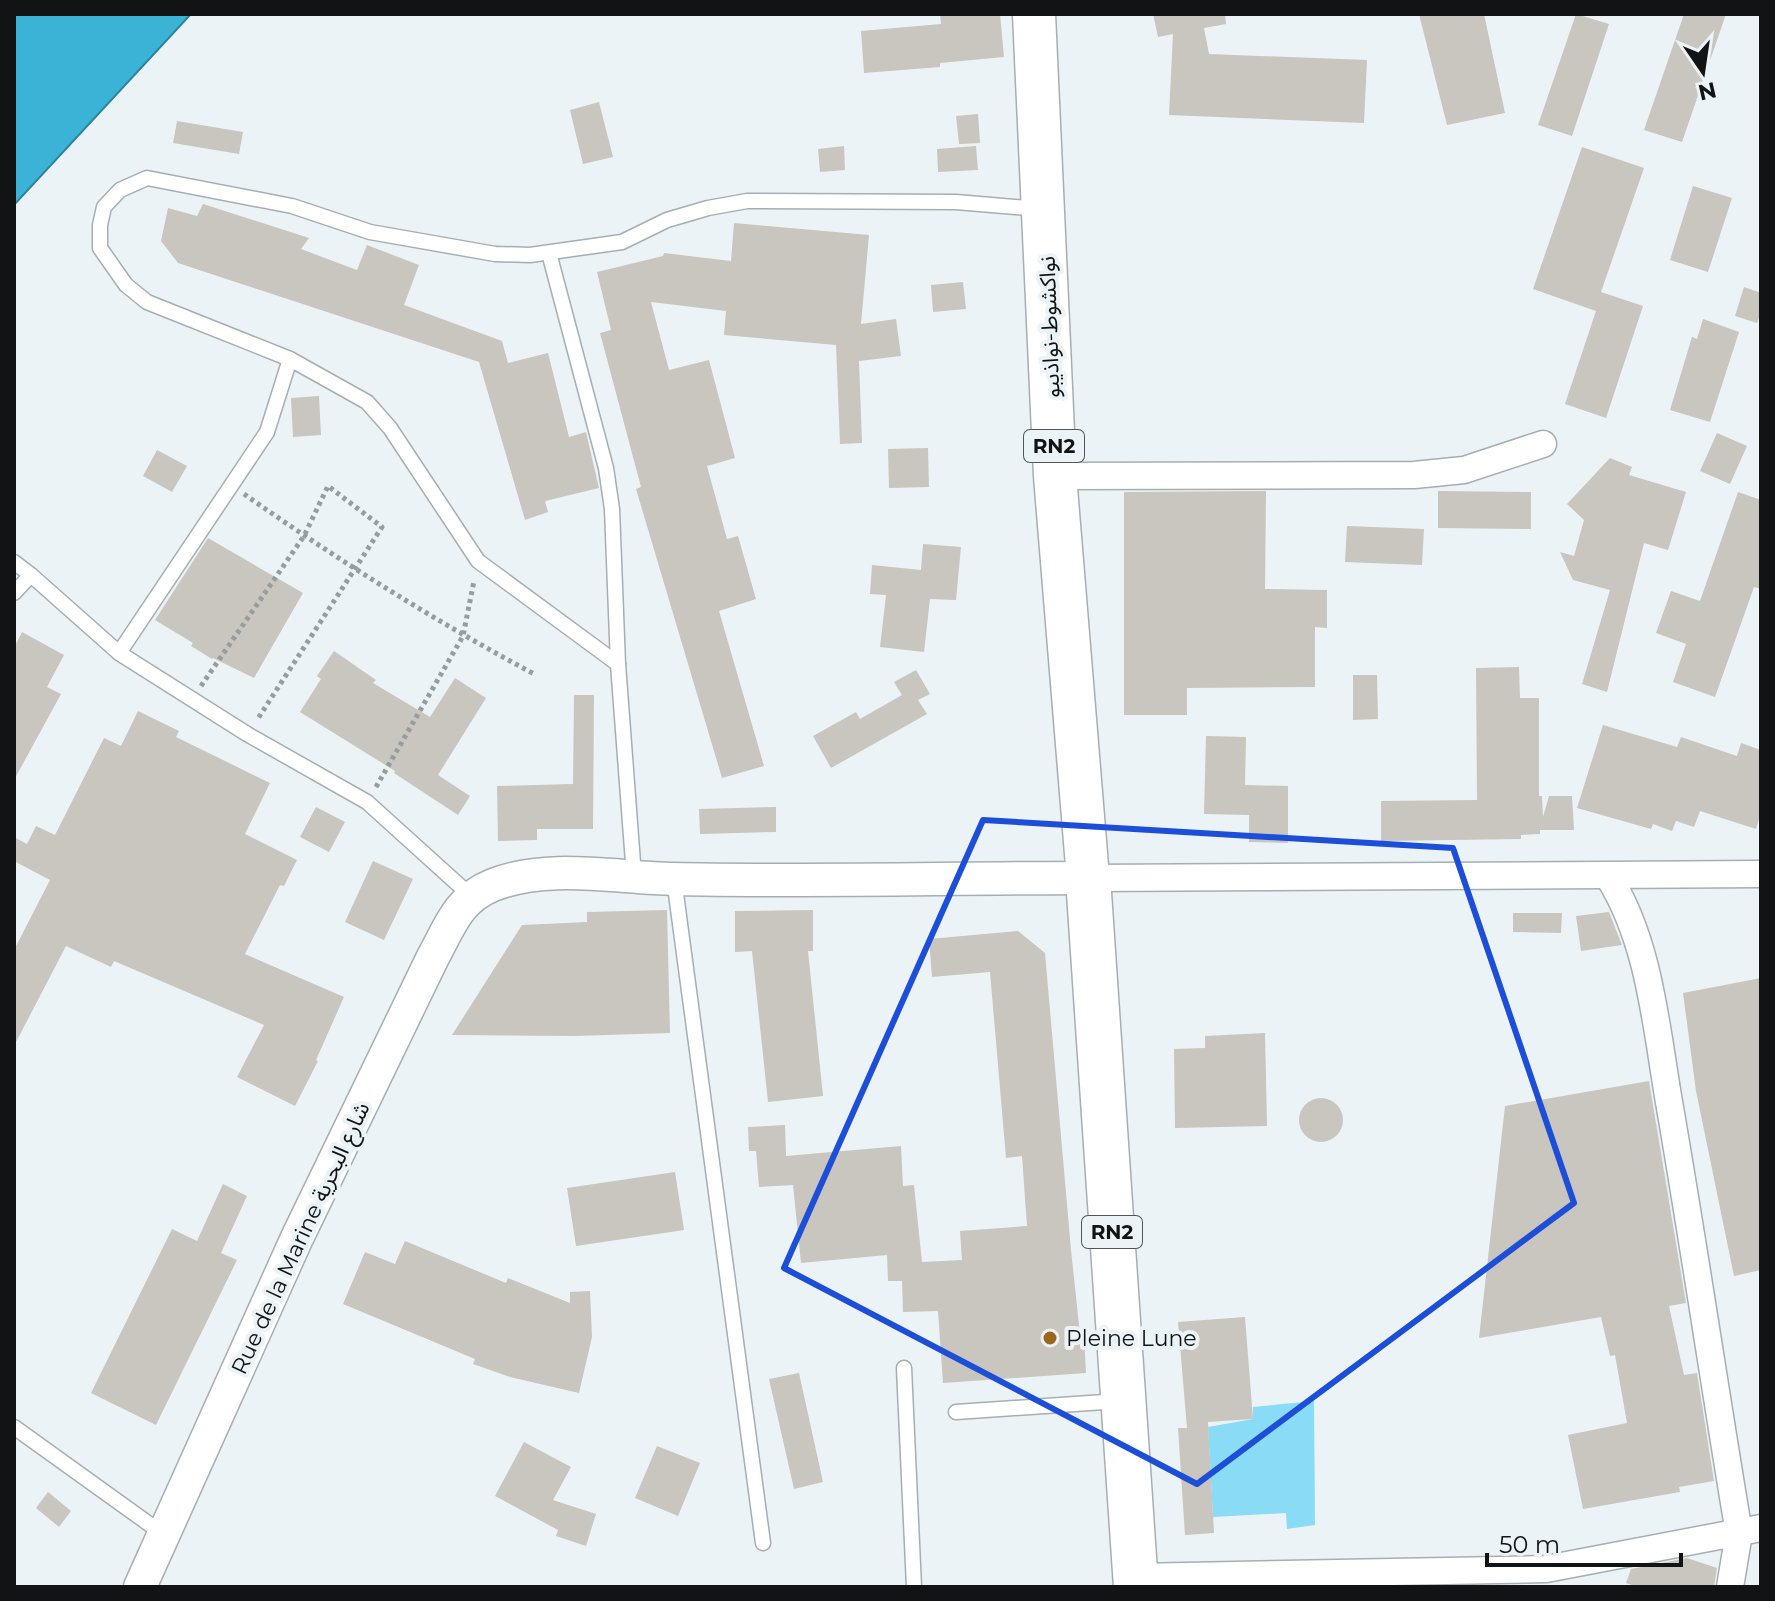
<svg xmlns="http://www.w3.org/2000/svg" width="1775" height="1601" viewBox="0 0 1775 1601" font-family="Montserrat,'Noto Sans Arabic',sans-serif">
<rect width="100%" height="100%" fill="#ecf3f6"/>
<path fill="#89dbf6" d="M 1314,1401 L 1315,1525 L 1287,1529 L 1286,1513 L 1213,1517 L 1208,1427 L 1253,1419 L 1253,1407 Z"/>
<path fill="#3bb3d6" stroke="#2e839c" stroke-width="2" d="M 14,14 L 191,14 L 14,205 Z"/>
<g fill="#c9c5bf">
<path d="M 940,14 L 1000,14 L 1004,57 L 940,63 L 940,67 L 864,73 L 861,31 L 941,24 Z"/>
<path d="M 1153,14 L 1225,14 L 1226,24 L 1204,28 L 1209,54 L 1367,60 L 1364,123 L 1169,115 L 1173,34 L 1158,37 Z"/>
<path d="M 1419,14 L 1484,14 L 1505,113 L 1447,125 Z"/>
<path d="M 1576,14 L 1609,24 L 1572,136 L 1538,125 Z"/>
<path d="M 1684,14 L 1726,14 L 1682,142 L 1644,130 Z"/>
<path d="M 599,102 L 613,157 L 583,164 L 570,110 Z"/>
<path d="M 978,114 L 980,143 L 959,144 L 956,116 Z"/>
<path d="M 177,121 L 243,132 L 239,154 L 173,143 Z"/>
<path d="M 844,146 L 845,170 L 820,172 L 818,149 Z"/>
<path d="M 976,146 L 978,170 L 938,172 L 937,149 Z"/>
<path d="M 1582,147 L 1644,168 L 1601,292 L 1643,306 L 1606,418 L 1565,404 L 1596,311 L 1533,289 Z"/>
<path d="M 1693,186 L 1732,198 L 1708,272 L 1670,260 Z"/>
<path d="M 203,204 L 309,238 L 301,249 L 357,270 L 367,245 L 419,265 L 404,305 L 502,341 L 508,363 L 548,353 L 569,437 L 586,432 L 599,488 L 545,501 L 548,512 L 525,520 L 479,362 L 178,263 L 161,241 L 168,208 L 197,216 Z"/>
<path d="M 734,223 L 869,235 L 861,324 L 896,319 L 901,356 L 859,361 L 862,443 L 840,444 L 836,345 L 724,335 L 726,311 L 651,302 L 669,370 L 709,360 L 735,458 L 707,466 L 727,539 L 738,536 L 756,599 L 719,611 L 764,766 L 722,778 L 636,489 L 641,487 L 600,333 L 611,330 L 597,272 L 663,256 L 664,253 L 731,261 Z"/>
<path d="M 963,282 L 966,309 L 933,312 L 931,285 Z"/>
<path d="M 1744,287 L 1761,293 L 1761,312 L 1757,323 L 1735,316 Z"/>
<path d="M 1703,319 L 1739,332 L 1710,422 L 1670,410 L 1692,337 L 1697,339 Z"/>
<path d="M 319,396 L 321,435 L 293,437 L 291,398 Z"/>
<path d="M 1717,433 L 1747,446 L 1730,484 L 1700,471 Z"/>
<path d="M 928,448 L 929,487 L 889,488 L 888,449 Z"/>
<path d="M 157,450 L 187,466 L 172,492 L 143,476 Z"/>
<path d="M 1610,458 L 1632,467 L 1629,475 L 1686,492 L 1668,550 L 1644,543 L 1607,692 L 1582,684 L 1610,590 L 1573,580 L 1560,552 L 1574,556 L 1584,520 L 1567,504 Z"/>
<path d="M 1266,491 L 1265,589 L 1327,590 L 1327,628 L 1315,627 L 1315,687 L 1187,688 L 1187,715 L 1124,715 L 1124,492 Z"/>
<path d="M 1438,491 L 1531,492 L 1531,529 L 1438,528 Z"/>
<path d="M 1738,492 L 1761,500 L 1761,589 L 1754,587 L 1715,697 L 1673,682 L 1686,644 L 1656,633 L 1671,591 L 1700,601 Z"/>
<path d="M 1347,526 L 1424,529 L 1422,565 L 1345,562 Z"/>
<path d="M 208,538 L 303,593 L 254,678 L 213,658 L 212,659 L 191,646 L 193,643 L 155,620 Z"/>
<path d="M 923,544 L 961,547 L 956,600 L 930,599 L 924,652 L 880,647 L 886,595 L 870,594 L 872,565 L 921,570 Z"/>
<path d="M 22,632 L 64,655 L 47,687 L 61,694 L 14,780 L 14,648 Z"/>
<path d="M 334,651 L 376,680 L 373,683 L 430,717 L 455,678 L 486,698 L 438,775 L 470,796 L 458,815 L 394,773 L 395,771 L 300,712 L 321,679 L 317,676 Z"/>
<path d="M 1519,667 L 1520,698 L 1539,698 L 1539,796 L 1542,796 L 1543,817 L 1549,796 L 1572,796 L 1574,830 L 1540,830 L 1540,834 L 1521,835 L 1521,839 L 1381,841 L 1381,801 L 1477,800 L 1476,668 Z"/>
<path d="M 916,670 L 930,694 L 918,700 L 927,714 L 831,768 L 813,736 L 856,712 L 860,719 L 902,695 L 894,682 Z"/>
<path d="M 1353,675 L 1377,675 L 1378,719 L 1353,720 Z"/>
<path d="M 574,695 L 594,695 L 593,829 L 537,829 L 537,840 L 498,841 L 497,786 L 573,784 Z"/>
<path d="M 138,711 L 179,731 L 176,737 L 270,783 L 245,834 L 297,860 L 284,886 L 280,885 L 245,954 L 344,997 L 316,1060 L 318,1061 L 295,1106 L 237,1077 L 264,1025 L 114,961 L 111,967 L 66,946 L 14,1046 L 14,950 L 50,880 L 14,861 L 14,837 L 27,844 L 36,826 L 55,835 L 104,738 L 121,746 Z"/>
<path d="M 1603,725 L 1677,747 L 1681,737 L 1737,756 L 1741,743 L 1761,750 L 1761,813 L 1756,829 L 1700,811 L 1694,827 L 1676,821 L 1672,831 L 1653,824 L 1651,829 L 1577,808 Z"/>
<path d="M 1206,736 L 1246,737 L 1245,785 L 1288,786 L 1288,843 L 1249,842 L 1249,815 L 1204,814 Z"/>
<path d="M 316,807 L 345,822 L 329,852 L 300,837 Z"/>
<path d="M 776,807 L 776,832 L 700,834 L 699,809 Z"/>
<path d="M 373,861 L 413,879 L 384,940 L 345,922 Z"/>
<path d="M 667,910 L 670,1033 L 575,1036 L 452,1035 L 522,925 L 587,922 L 587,912 Z"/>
<path d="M 813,910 L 813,951 L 808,951 L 823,1096 L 768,1102 L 752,951 L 735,952 L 735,911 Z"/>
<path d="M 1609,912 L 1622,945 L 1581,951 L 1576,916 Z"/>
<path d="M 1513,913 L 1562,913 L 1561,933 L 1513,932 Z"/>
<path d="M 1018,931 L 1045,953 L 1071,1250 L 1080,1334 L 1084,1334 L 1086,1373 L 943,1383 L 938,1311 L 903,1312 L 902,1281 L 888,1281 L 887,1255 L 801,1263 L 793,1185 L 759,1187 L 756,1151 L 749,1151 L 748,1127 L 785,1125 L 786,1156 L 901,1146 L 903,1186 L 914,1185 L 922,1262 L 962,1260 L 960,1231 L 1027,1226 L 1022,1156 L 1006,1158 L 990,972 L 932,977 L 929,939 Z"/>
<path d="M 1761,978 L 1761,1270 L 1734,1276 L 1696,1091 L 1683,993 Z"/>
<path d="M 1265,1033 L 1267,1126 L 1175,1128 L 1174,1049 L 1205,1048 L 1205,1036 Z"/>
<path d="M 1649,1081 L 1686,1303 L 1669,1306 L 1684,1375 L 1697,1373 L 1714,1481 L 1679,1487 L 1680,1492 L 1583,1509 L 1568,1435 L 1627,1423 L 1615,1355 L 1610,1356 L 1601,1317 L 1479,1338 L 1505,1106 Z"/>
<circle cx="1321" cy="1120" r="22"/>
<path d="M 675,1172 L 684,1230 L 576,1246 L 567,1188 Z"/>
<path d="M 223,1184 L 247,1196 L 221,1253 L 237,1260 L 156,1425 L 91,1393 L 172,1229 L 197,1241 Z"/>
<path d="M 405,1241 L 506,1283 L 508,1278 L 570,1303 L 570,1292 L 590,1291 L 592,1337 L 579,1393 L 510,1377 L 473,1364 L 475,1359 L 343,1304 L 365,1252 L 395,1264 Z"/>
<path d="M 1245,1317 L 1253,1419 L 1208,1422 L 1214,1533 L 1185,1535 L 1178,1428 L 1187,1428 L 1178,1322 Z"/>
<path d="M 799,1373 L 823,1482 L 794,1489 L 769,1379 Z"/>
<path d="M 524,1442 L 571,1467 L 553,1500 L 596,1514 L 586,1546 L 556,1536 L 558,1530 L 495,1496 Z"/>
<path d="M 657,1446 L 700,1463 L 678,1516 L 635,1498 Z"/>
<path d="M 48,1492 L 71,1511 L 59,1527 L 36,1508 Z"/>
<path d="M 1687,1558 L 1717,1568 L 1714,1587 L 1638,1587 L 1626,1583 L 1631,1569 Z"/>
</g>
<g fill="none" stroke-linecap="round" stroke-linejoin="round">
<defs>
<g id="service">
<path d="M 549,253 L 606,468 L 612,509 L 618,664 L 634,876"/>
<path d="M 14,562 L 31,575"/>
<path d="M 14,593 L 31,575 L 119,653 L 247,734 L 367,802 L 471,896"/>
<path d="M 119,653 L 267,432 L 290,359"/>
<path d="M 618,664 L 478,561 L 390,428 L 367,402 L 290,359 L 147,302 L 126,285 L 100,248 L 100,225 L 104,207 L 120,190 L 147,178 L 292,206 L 370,232 L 495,254 L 530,255 L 622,242 L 667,220 L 708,208 L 747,201 L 956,202 L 1039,209"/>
<path d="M 674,879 L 763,1543"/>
<path d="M 904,1368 L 914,1587"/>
<path d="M 956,1412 L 1119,1401"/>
<path d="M 14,1427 L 163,1534"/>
</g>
<g id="minor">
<path d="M 1055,476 L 1414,475 L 1464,470 L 1543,444"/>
<path d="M 1608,876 C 1650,942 1656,1027 1669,1102 C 1694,1246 1715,1390 1739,1533 L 1730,1587"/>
<path d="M 1088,878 L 1761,874"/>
<path d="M 1135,1577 L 1546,1569 L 1761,1528"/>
</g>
<path id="tertiary" d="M 140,1587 L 296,1240 L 433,957 C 450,926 458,899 493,885 C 549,863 616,878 674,879 C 812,882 950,878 1088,878"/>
<path id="primary" d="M 1034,14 L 1055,476 L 1088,878"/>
<path id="trunk" d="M 1088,878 L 1136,1587"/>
</defs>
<use href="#service" stroke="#a7aeb1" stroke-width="17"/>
<use href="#minor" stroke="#a7aeb1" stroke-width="29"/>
<use href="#tertiary" stroke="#a7aeb1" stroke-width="35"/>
<use href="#primary" stroke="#a7aeb1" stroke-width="45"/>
<use href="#trunk" stroke="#a7aeb1" stroke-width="47"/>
<g stroke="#979c9e" stroke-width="5" stroke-dasharray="4 4" stroke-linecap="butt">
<path d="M 244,494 C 338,560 435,621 536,675"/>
<path d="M 201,686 L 304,536 L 328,486 L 382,527 L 257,720"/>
<path d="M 376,787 L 463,636 L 474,581"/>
</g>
<use href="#service" stroke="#fff" stroke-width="14"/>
<use href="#minor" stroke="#fff" stroke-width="26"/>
<use href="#tertiary" stroke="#fff" stroke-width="32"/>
<use href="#primary" stroke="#fff" stroke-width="42"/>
<use href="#trunk" stroke="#fff" stroke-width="44"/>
</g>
<path fill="none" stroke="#1d4ed8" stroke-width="6" stroke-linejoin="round" d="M 983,820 L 1453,848 L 1574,1203 L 1197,1484 L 784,1268 Z"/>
<circle fill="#9a671c" stroke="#ecf3f6" stroke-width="3" cx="1050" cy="1338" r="8"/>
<g text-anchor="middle" stroke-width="8" stroke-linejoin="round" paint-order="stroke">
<g fill="#ecf3f6" stroke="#535658" stroke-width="2">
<rect x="1024" y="430" width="60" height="32" rx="6"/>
<rect x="1082" y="1216" width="60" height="32" rx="6"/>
</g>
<g font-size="20" font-weight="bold" fill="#111314">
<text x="1054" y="453">RN2</text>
<text x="1112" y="1239">RN2</text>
</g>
<g font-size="22" fill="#111314" stroke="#ecf3f6">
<text transform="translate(1049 327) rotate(-92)" y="8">نواكشوط-نواذيبو</text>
<text transform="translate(300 1238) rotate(-65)" y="8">Rue de la Marine شارع البحرية</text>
</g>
<g font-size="22" fill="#111314" stroke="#ecf3f6" text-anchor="start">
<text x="1066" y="1346">Pleine Lune</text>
</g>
</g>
<rect width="1775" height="1601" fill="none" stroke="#111314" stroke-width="32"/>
<g transform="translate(1703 72) rotate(167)" stroke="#ecf3f6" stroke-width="6" paint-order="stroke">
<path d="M0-6L14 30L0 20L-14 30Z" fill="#111314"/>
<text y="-12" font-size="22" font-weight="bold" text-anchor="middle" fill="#111314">N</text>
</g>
<path d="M1487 1553v12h194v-12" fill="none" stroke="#111314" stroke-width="4"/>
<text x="1499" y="1553" font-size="24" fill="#111314" stroke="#ecf3f6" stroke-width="6" paint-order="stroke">50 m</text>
</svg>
